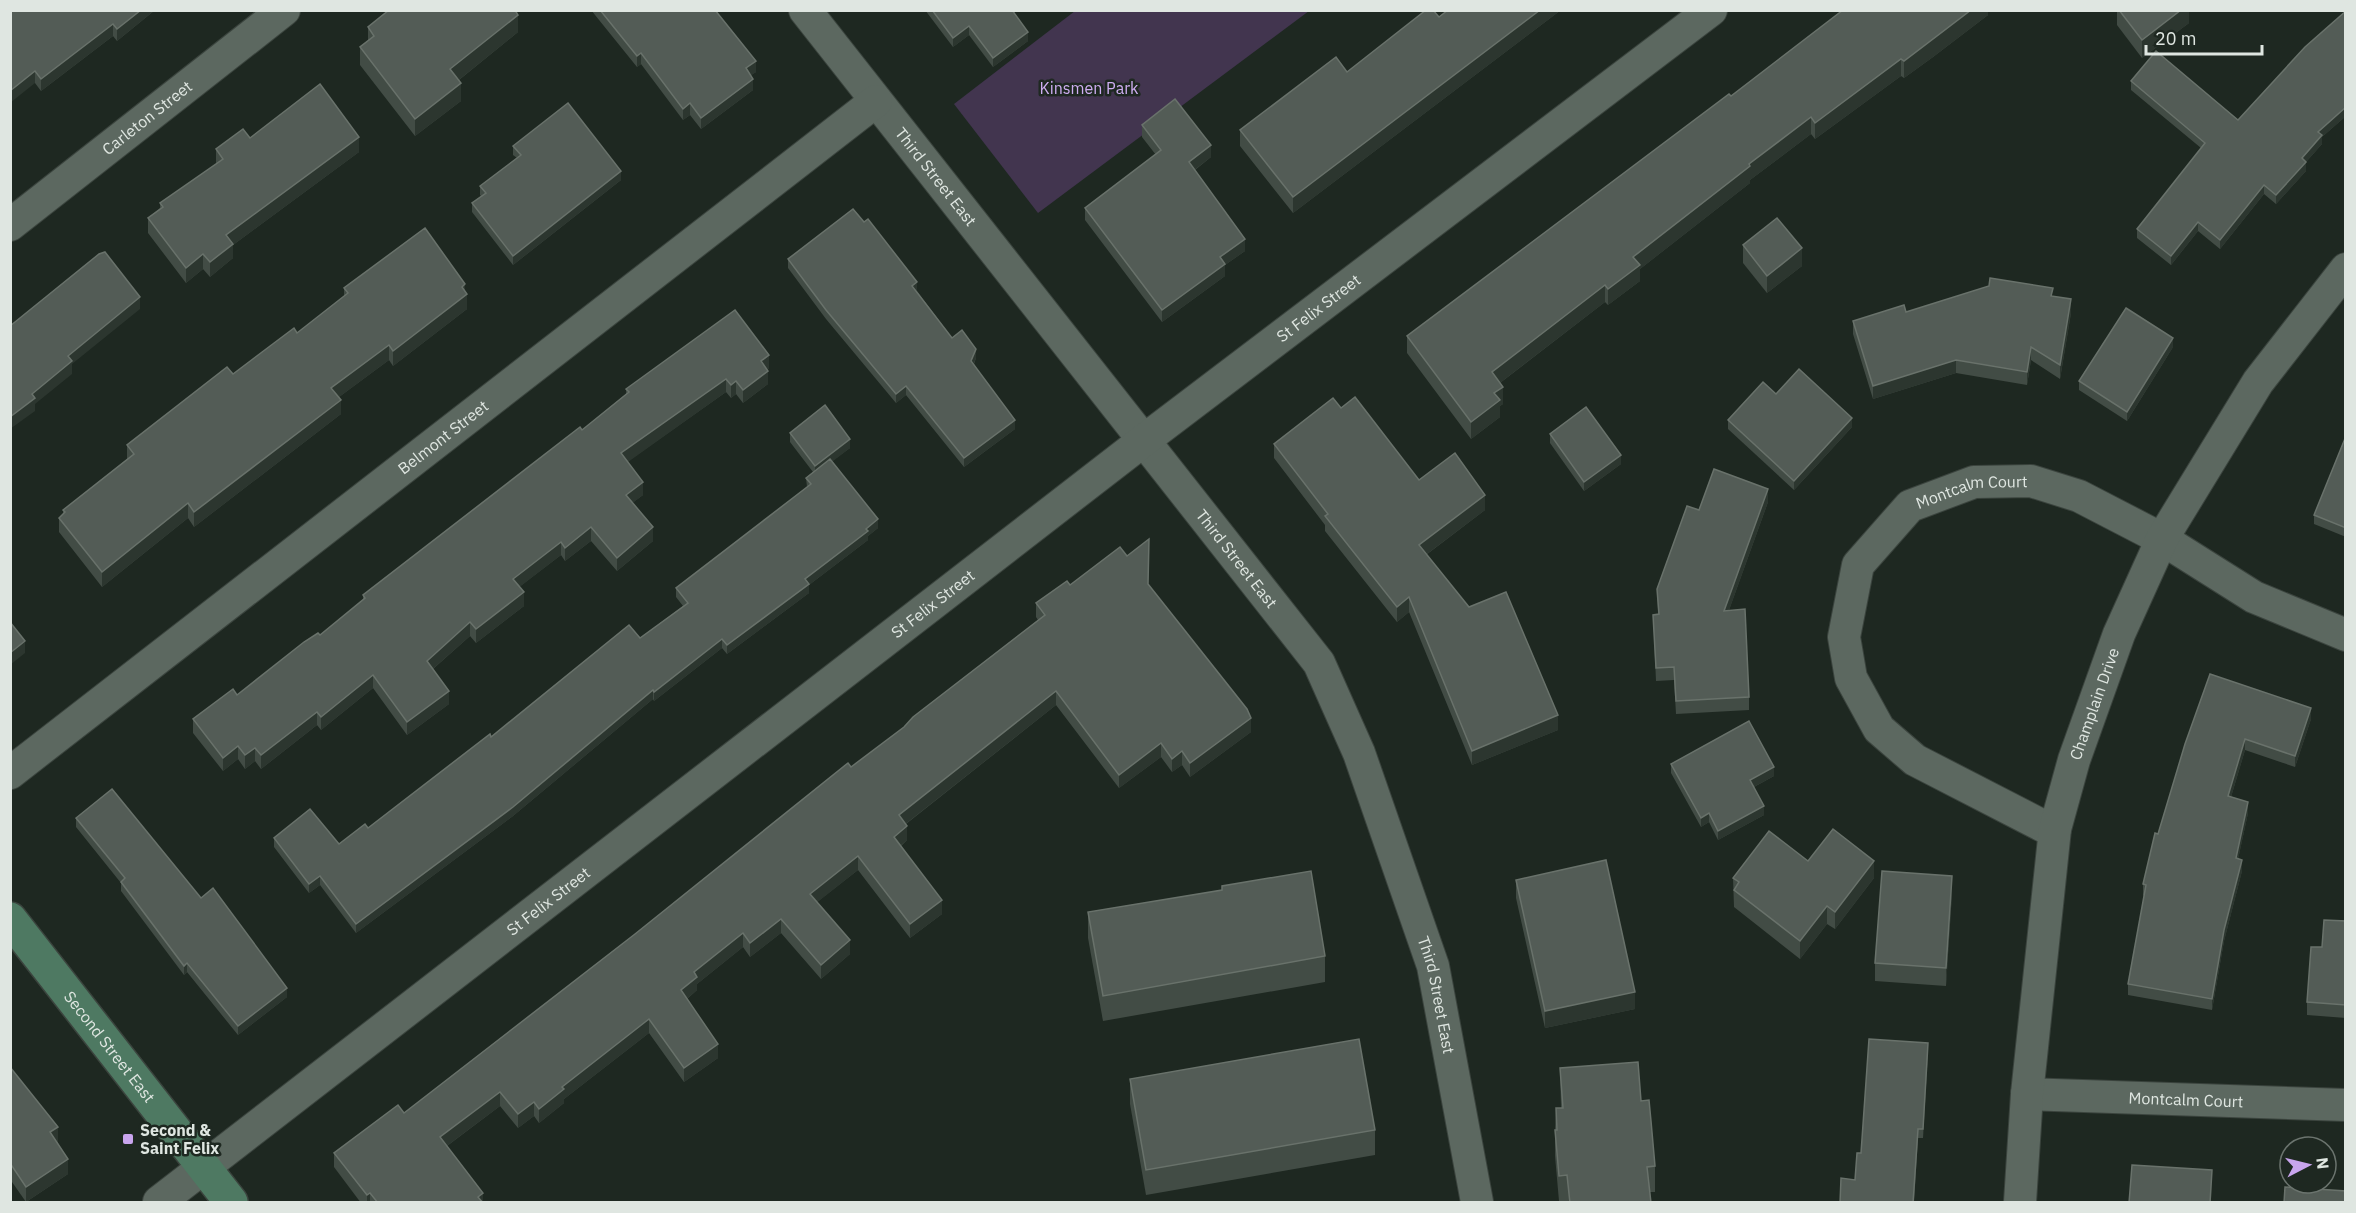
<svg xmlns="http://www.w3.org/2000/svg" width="2356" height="1213" viewBox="0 0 2356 1213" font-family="'IBM Plex Sans',sans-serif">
<rect width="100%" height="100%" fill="#1e2821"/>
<path fill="#42354f" d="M 1075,11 L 1309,11 L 1038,213 L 954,104 Z"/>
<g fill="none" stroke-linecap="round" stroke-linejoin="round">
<defs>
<g id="minor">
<path id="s1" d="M 805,10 L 1319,663 L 1359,753 L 1433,966 L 1477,1202"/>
<path id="s2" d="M 10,225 L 284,10"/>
<path id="s3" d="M 10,773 L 876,101"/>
<path id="s4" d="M 2055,829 L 2043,826 L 1915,760 L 1879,729 L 1851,678 L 1844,637 L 1858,565 L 1910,506 L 1974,482 L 2031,481 L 2079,496 L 2162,539 L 2254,597 L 2346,635"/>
<path id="s5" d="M 2027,1094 L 2346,1105"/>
<path id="s6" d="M 159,1202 L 1143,441 L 1711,10"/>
<path id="s7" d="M 2020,1202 L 2027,1094 L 2055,829 L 2074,760 L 2119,634 L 2162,539 L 2258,382 L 2346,269"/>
</g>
<g id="secondary">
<path id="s8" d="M 10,919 L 231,1202"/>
</g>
</defs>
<use href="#minor" stroke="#3b443e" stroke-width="34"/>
<use href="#secondary" stroke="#3b443e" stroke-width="36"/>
<use href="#minor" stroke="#5c6860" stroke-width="32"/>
<use href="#secondary" stroke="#4e7962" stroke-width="33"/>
</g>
<g fill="#424c45">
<path d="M 10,10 L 155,10 L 117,41 L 113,36 L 41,91 L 35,83 Z"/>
<path d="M 591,10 L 715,10 L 756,72 L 751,75 L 753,90 L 701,129 L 690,115 L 683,120 L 641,64 L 637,67 Z"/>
<path d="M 925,10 L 1017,10 L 1014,13 L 1028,41 L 993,67 L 969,35 L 953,47 Z"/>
<path d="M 1448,10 L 1561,10 L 1293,213 L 1240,146 L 1240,130 L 1347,72 L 1439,17 Z"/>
<path d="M 1988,10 L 1988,15 L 1933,57 L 1904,78 L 1901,76 L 1815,139 L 1811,134 L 1750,180 L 1750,183 L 1640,269 L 1640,281 L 1608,305 L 1605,302 L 1500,383 L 1503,404 L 1500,406 L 1500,417 L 1471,439 L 1407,353 L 1407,336 L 1731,96 Z"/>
<path d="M 2117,10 L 2189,10 L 2189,23 L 2142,58 L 2117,25 Z"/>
<path d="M 2346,11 L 2346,116 L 2322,137 L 2322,144 L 2306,162 L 2306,171 L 2276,204 L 2264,194 L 2220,249 L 2198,231 L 2171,265 L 2137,238 L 2137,229 L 2201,148 L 2131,90 L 2131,81 L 2238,120 Z"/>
<path d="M 368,27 L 518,32 L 459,80 L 461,101 L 415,136 L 360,65 L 360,47 L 368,41 Z"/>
<path d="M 1142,125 L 1211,157 L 1195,170 L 1245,251 L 1225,265 L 1225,276 L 1162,322 L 1085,220 L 1085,208 L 1156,155 L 1142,137 Z"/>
<path d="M 250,138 L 359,152 L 233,245 L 233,258 L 210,277 L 203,269 L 186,283 L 148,233 L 148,218 L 160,208 L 160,203 L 216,164 L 216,149 Z"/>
<path d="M 513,146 L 621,180 L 513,265 L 472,212 L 472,203 L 481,196 L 480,195 L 480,186 L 517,158 L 513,155 Z"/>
<path d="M 1743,245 L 1802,266 L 1767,293 L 1743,263 Z"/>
<path d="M 788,259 L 917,291 L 952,338 L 976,358 L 974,364 L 1015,429 L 964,467 L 906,395 L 896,403 L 826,319 L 788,268 Z"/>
<path d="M 344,288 L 465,292 L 467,309 L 393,366 L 389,360 L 339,397 L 341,414 L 194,527 L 188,518 L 102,587 L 59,532 L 59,518 L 63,514 L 63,510 L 127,459 L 127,445 L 233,374 L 297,333 L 344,296 Z"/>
<path d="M 2053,296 L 2071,313 L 2060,379 L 2031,360 L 2027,385 L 1956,373 L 1873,399 L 1853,334 L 1853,321 L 1906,312 Z"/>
<path d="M 2173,347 L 2127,421 L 2079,390 L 2079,381 Z"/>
<path d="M 769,368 L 767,370 L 768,384 L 743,403 L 736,394 L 731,398 L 726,392 L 627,462 L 643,495 L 632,503 L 653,541 L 617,571 L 591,541 L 565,561 L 561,555 L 519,587 L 524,606 L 476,643 L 470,636 L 433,669 L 449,704 L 407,735 L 373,688 L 321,730 L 317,725 L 261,769 L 255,761 L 245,769 L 238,759 L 223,771 L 193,733 L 193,719 L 237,695 L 320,635 L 363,601 L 363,595 L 582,430 L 626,394 L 626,389 Z"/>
<path d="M 1776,394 L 1852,427 L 1794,490 L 1728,429 L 1728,420 Z"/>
<path d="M 1341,408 L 1419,480 L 1485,510 L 1426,555 L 1558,730 L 1472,765 L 1409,612 L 1397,622 L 1325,531 L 1325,525 L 1274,458 L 1274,444 Z"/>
<path d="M 790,433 L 850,448 L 832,461 L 878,528 L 868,536 L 868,540 L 809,585 L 809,593 L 727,654 L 722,648 L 654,701 L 653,699 L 513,816 L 356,933 L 320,885 L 309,893 L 274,847 L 274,838 L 339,844 L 368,828 L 491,737 L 640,638 L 683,606 L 676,597 L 676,588 L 807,487 L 806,478 L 813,472 L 790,442 Z"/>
<path d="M 1550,434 L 1621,464 L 1584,491 L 1550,443 Z"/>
<path d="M 2346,436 L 2346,537 L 2314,524 L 2314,515 Z"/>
<path d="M 1768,502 L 1729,610 L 1749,697 L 1749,710 L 1676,714 L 1674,680 L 1656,681 L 1653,615 L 1658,614 L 1657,589 L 1699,510 Z"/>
<path d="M 1148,584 L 1251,732 L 1190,777 L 1182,765 L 1172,772 L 1161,757 L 1119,788 L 1056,705 L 906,824 L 907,840 L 901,846 L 942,914 L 910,938 L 858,870 L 817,902 L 850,954 L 821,979 L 781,933 L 750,957 L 743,947 L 697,984 L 697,990 L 687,999 L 718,1058 L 684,1082 L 649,1033 L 564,1099 L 564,1103 L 539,1123 L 534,1116 L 518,1128 L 500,1106 L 447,1146 L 483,1203 L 361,1203 L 334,1167 L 334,1153 L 404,1113 L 904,727 L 1038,620 L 1036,617 L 1036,603 L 1070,585 Z"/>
<path d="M 2311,719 L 2295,767 L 2245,750 L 2231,797 L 2248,813 L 2238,859 L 2242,871 L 2224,941 L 2212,1010 L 2128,995 L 2128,984 L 2144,896 L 2143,895 L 2143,884 L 2185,744 Z"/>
<path d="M 1671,764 L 1774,776 L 1754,787 L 1764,815 L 1718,840 L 1709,822 L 1701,827 L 1671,773 Z"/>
<path d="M 76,818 L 287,997 L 238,1035 L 187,972 L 184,975 L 121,891 L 121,883 L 76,827 Z"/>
<path d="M 1808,861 L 1874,878 L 1835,929 L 1827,924 L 1800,959 L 1734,907 L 1733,878 Z"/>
<path d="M 1516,880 L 1635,1009 L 1545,1028 L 1516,898 Z"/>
<path d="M 1952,894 L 1946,986 L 1875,981 L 1875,963 Z"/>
<path d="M 1088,912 L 1325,956 L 1325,982 L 1103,1021 L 1088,938 Z"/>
<path d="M 2346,921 L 2346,1018 L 2307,1015 L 2307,1002 L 2322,947 Z"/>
<path d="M 1928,1052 L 1923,1138 L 1918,1138 L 1914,1203 L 1840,1203 L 1855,1180 L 1861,1153 Z"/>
<path d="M 10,1067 L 58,1143 L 68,1174 L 26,1202 L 12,1182 Z"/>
<path d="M 1560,1068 L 1641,1101 L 1655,1166 L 1655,1192 L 1650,1192 L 1651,1203 L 1567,1203 L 1567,1201 L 1559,1201 L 1555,1156 L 1555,1130 L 1556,1108 L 1561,1108 Z"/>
<path d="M 1130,1079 L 1375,1130 L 1375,1155 L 1146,1195 L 1130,1104 Z"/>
</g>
<g fill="#2c362f">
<path d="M 141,10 L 155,10 L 117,41 L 117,29 Z"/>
<path d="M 1540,10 L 1561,10 L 1293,213 L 1293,197 Z"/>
<path d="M 1971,10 L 1988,10 L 1988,15 L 1933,57 L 1904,78 L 1904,61 Z"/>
<path d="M 2181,10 L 2189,10 L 2189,23 L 2142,58 L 2142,40 Z"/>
<path d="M 518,15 L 518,32 L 450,87 L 450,69 Z"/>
<path d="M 113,24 L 113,36 L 41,91 L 41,79 Z"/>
<path d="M 969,26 L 969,35 L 953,47 L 953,38 Z"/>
<path d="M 1028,32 L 1028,41 L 993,67 L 993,58 Z"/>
<path d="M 641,53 L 641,64 L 637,67 L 637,56 Z"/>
<path d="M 1901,59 L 1901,76 L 1815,139 L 1815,123 Z"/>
<path d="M 756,61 L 756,72 L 746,79 L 746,68 Z"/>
<path d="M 35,71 L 35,83 L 10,103 L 10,91 Z"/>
<path d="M 753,79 L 753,90 L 701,129 L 701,118 Z"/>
<path d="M 461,83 L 461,101 L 415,136 L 415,119 Z"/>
<path d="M 690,103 L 690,115 L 683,120 L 683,109 Z"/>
<path d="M 2346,107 L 2346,116 L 2322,137 L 2322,144 L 2306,162 L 2306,171 L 2276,204 L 2276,195 L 2302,158 L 2318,132 Z"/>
<path d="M 1811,117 L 1811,134 L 1750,180 L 1750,183 L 1640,269 L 1640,281 L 1608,305 L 1608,289 L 1633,257 L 1749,164 Z"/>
<path d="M 359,137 L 359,152 L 233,245 L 233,258 L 210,277 L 210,262 L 226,235 Z"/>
<path d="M 1211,145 L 1211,157 L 1189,174 L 1189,162 Z"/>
<path d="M 621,171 L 621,180 L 513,265 L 513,256 Z"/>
<path d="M 2264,185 L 2264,194 L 2220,249 L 2220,240 Z"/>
<path d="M 2198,222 L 2198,231 L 2171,265 L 2171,256 Z"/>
<path d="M 1245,239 L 1245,251 L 1225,265 L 1225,276 L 1162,322 L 1162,310 L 1220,257 Z"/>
<path d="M 1802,248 L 1802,266 L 1767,293 L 1767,276 Z"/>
<path d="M 203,254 L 203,269 L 186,283 L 186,268 Z"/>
<path d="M 917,282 L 917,291 L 912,295 L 912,286 Z"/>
<path d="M 465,284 L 465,296 L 467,294 L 467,309 L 393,366 L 393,351 Z"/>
<path d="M 1605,285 L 1605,302 L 1492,389 L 1492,372 Z"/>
<path d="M 140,297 L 140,309 L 72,364 L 72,374 L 35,404 L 35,411 L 10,429 L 10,417 L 68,356 Z"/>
<path d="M 2071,299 L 2071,313 L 2060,379 L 2060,365 Z"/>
<path d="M 2173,338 L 2173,347 L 2127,421 L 2127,412 Z"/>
<path d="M 389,345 L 389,360 L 331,403 L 331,388 Z"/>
<path d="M 2031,347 L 2031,360 L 2027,385 L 2027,372 Z"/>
<path d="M 976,349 L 976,358 L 971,370 L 971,361 Z"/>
<path d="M 769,355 L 769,368 L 761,375 L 761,361 Z"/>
<path d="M 1956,360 L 1956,373 L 1873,399 L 1873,386 Z"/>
<path d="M 768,371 L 768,384 L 743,403 L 743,390 Z"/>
<path d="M 726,379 L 726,392 L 621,467 L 621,453 Z"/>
<path d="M 736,381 L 736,394 L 731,398 L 731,385 Z"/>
<path d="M 906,386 L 906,395 L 896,403 L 896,394 Z"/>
<path d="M 1503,387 L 1503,404 L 1500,406 L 1500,417 L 1471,439 L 1471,422 L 1494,393 Z"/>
<path d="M 341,400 L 341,414 L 194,527 L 194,512 Z"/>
<path d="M 1852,418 L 1852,427 L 1794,490 L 1794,481 Z"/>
<path d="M 1015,420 L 1015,429 L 964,467 L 964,458 Z"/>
<path d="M 850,439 L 850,448 L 815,475 L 815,466 Z"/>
<path d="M 1621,455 L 1621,464 L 1584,491 L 1584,482 Z"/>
<path d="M 643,482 L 643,495 L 626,508 L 626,495 Z"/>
<path d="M 1768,489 L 1768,502 L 1724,624 L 1724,611 Z"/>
<path d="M 1485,495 L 1485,510 L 1419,560 L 1419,545 Z"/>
<path d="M 188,503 L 188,518 L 102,587 L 102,572 Z"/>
<path d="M 878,519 L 878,528 L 868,536 L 868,540 L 809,585 L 809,593 L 727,654 L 727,645 L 805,579 Z"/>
<path d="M 591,527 L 591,541 L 565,561 L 565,548 Z"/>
<path d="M 653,527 L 653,541 L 617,571 L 617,558 Z"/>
<path d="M 561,542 L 561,555 L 513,592 L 513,579 Z"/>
<path d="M 524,592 L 524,606 L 476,643 L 476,629 Z"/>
<path d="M 1409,597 L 1409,612 L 1397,622 L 1397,607 Z"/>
<path d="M 470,622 L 470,636 L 427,674 L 427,661 Z"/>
<path d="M 722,639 L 722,648 L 654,701 L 654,692 Z"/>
<path d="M 25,641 L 25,653 L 10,665 L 10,653 Z"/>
<path d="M 373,675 L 373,688 L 321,730 L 321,717 Z"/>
<path d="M 653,690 L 653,699 L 513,816 L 356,933 L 356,924 Z"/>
<path d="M 449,691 L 449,704 L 407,735 L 407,722 Z"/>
<path d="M 1056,691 L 1056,705 L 899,829 L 899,815 Z"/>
<path d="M 2311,708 L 2311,719 L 2295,767 L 2295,756 Z"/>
<path d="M 317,712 L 317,725 L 261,769 L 261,755 Z"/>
<path d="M 1558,715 L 1558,730 L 1472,765 L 1472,751 Z"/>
<path d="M 1251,718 L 1251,732 L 1190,777 L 1190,763 Z"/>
<path d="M 2245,739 L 2245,750 L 2228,807 L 2228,796 Z"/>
<path d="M 1161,743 L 1161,757 L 1119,788 L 1119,775 Z"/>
<path d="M 238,746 L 238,759 L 223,771 L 223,758 Z"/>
<path d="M 255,748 L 255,761 L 245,769 L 245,755 Z"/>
<path d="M 1182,751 L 1182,765 L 1172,772 L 1172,759 Z"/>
<path d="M 1774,767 L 1774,776 L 1750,789 L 1750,780 Z"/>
<path d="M 2248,802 L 2248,813 L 2236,869 L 2236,858 Z"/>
<path d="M 1764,806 L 1764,815 L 1718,840 L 1718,831 Z"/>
<path d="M 1709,813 L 1709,822 L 1701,827 L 1701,818 Z"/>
<path d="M 907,826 L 907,840 L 894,851 L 894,837 Z"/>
<path d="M 858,856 L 858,870 L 810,908 L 810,894 Z"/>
<path d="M 2242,860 L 2242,871 L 2224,941 L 2212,1010 L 2212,999 L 2224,930 Z"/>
<path d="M 1874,861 L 1874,878 L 1835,929 L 1835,912 Z"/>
<path d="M 320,876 L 320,885 L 309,893 L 309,884 Z"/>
<path d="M 1952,876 L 1952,894 L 1946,986 L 1946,968 Z"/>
<path d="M 942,900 L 942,914 L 910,938 L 910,924 Z"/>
<path d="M 1827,906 L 1827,924 L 1800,959 L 1800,941 Z"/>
<path d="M 781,919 L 781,933 L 750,957 L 750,943 Z"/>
<path d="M 743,933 L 743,947 L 697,984 L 697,990 L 681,1004 L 681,990 L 694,972 Z"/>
<path d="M 850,940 L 850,954 L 821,979 L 821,965 Z"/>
<path d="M 187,963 L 187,972 L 184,975 L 184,966 Z"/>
<path d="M 287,988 L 287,997 L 238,1035 L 238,1026 Z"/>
<path d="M 1635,992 L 1635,1009 L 1545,1028 L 1545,1011 Z"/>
<path d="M 649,1019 L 649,1033 L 564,1099 L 564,1103 L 539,1123 L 539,1109 L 562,1087 Z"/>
<path d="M 1928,1043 L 1928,1052 L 1923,1138 L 1923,1129 Z"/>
<path d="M 718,1044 L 718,1058 L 684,1082 L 684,1068 Z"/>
<path d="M 500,1092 L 500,1106 L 440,1151 L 440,1137 Z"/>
<path d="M 534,1102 L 534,1116 L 518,1128 L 518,1114 Z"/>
<path d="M 58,1127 L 58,1143 L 50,1132 Z"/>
<path d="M 68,1159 L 68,1174 L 26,1202 L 26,1187 Z"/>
<path d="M 12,1166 L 12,1182 L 10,1183 L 10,1167 Z"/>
<path d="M 2212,1170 L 2211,1203 L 2210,1203 Z"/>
<path d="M 370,1193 L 370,1203 L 367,1203 L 367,1195 Z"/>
<path d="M 483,1193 L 483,1203 L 478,1197 Z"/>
</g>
<g fill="#535c56" stroke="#69726b" stroke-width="1.5">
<path d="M 10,10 L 141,10 L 117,29 L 113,24 L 41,79 L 35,71 L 10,91 Z"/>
<path d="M 389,10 L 515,10 L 518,15 L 450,69 L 461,83 L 415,119 L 360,47 L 374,36 L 368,27 Z"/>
<path d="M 600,10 L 715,10 L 756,61 L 746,68 L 753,79 L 701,118 L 690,103 L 683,109 L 641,53 L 637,56 Z"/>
<path d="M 932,10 L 1012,10 L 1028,32 L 993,58 L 969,26 L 953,38 Z"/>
<path d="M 1426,10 L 1433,10 L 1439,17 L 1448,10 L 1540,10 L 1293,197 L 1240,130 L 1336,57 L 1347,72 Z"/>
<path d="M 1843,10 L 1971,10 L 1904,61 L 1901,59 L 1815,123 L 1811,117 L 1749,164 L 1750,166 L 1633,257 L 1640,265 L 1608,289 L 1605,285 L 1492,372 L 1503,387 L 1494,393 L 1500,400 L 1471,422 L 1407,336 L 1729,94 L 1731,96 Z"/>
<path d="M 2119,10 L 2181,10 L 2142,40 Z"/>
<path d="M 2346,11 L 2346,107 L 2318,132 L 2322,135 L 2302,158 L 2306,162 L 2276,195 L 2264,185 L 2220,240 L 2198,222 L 2171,256 L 2137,229 L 2205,143 L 2131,81 L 2156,51 L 2238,120 L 2305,47 Z"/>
<path d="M 320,84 L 359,137 L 226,235 L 233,244 L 210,262 L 203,254 L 186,268 L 148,218 L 163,207 L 160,203 L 223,159 L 216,149 L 243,129 L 250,138 Z"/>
<path d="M 1175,99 L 1211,145 L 1189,162 L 1245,239 L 1220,257 L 1225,264 L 1162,310 L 1085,208 L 1161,150 L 1142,125 Z"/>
<path d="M 568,103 L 621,171 L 513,256 L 472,203 L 486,193 L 480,186 L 521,155 L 513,146 Z"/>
<path d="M 853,209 L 864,222 L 868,219 L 917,282 L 912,286 L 952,338 L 962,330 L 976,349 L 971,361 L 1015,420 L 964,458 L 906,386 L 896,394 L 826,310 L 788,259 Z"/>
<path d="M 1777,218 L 1802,248 L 1767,276 L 1743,245 Z"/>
<path d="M 425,228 L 465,284 L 462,287 L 467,294 L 393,351 L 389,345 L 331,388 L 341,400 L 194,512 L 188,503 L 102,572 L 59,518 L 65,512 L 63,510 L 134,454 L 127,445 L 227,367 L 233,374 L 294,328 L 297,333 L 348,293 L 344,288 Z"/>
<path d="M 105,252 L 140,297 L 68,356 L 72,361 L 32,394 L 35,398 L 10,417 L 10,326 L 99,254 Z"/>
<path d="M 1990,278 L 2053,288 L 2051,296 L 2071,299 L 2060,365 L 2031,347 L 2027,372 L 1956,360 L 1873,386 L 1853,321 L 1904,305 L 1906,312 L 1989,286 Z"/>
<path d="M 2126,308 L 2173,338 L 2127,412 L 2079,381 Z"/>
<path d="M 735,310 L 769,355 L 761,361 L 768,371 L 743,390 L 736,381 L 731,385 L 726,379 L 621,453 L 643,482 L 626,495 L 653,527 L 617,558 L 591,527 L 565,548 L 561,542 L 513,579 L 524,592 L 476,629 L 470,622 L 427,661 L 449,691 L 407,722 L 373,675 L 321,717 L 317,712 L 261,755 L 255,748 L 245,755 L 238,746 L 223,758 L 193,719 L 233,689 L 237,695 L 304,642 L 318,633 L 320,635 L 365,598 L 363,595 L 580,427 L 582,430 L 629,392 L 626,389 Z"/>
<path d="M 1799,369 L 1852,418 L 1794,481 L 1728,420 L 1763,382 L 1776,394 Z"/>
<path d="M 1355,397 L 1419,480 L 1455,453 L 1485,495 L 1419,545 L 1469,607 L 1506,592 L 1558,715 L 1472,751 L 1409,597 L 1397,607 L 1325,516 L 1328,514 L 1274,444 L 1333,398 L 1341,408 Z"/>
<path d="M 825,405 L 850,439 L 815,466 L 790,433 Z"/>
<path d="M 1586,407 L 1621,455 L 1584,482 L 1550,434 Z"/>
<path d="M 2346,436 L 2346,528 L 2314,515 Z"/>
<path d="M 830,459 L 878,519 L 866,529 L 868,531 L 805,579 L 809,584 L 727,645 L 722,639 L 654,692 L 653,690 L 513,807 L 356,924 L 320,876 L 309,884 L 274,838 L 310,809 L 339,844 L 365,824 L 368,828 L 490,734 L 491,737 L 629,625 L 640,638 L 688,603 L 676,588 L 811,484 L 806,478 Z"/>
<path d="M 1714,469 L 1768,489 L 1724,611 L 1745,609 L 1749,697 L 1676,701 L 1674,667 L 1656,668 L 1653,615 L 1659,614 L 1657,589 L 1687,506 L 1699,510 Z"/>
<path d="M 1149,539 L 1148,584 L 1247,709 L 1251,718 L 1190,763 L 1182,751 L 1172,759 L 1161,743 L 1119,775 L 1056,691 L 899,815 L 907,826 L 894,837 L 942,900 L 910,924 L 858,856 L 810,894 L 850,940 L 821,965 L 781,919 L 750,943 L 743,933 L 694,972 L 697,977 L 681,990 L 718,1044 L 684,1068 L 649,1019 L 562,1087 L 564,1089 L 539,1109 L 534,1102 L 518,1114 L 500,1092 L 440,1137 L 483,1193 L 478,1197 L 483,1203 L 378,1203 L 370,1193 L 367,1195 L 334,1153 L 398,1105 L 404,1113 L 635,934 L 848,763 L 851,767 L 904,727 L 913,717 L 1045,615 L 1036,603 L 1067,581 L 1070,585 L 1120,547 L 1127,556 Z"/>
<path d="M 10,622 L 25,641 L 10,653 Z"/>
<path d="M 2210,674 L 2311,708 L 2295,756 L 2245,739 L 2228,796 L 2248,802 L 2236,858 L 2242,860 L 2224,930 L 2212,999 L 2128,984 L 2146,885 L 2143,884 L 2155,833 L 2158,834 L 2185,744 Z"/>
<path d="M 1749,721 L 1774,767 L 1750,780 L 1764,806 L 1718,831 L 1709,813 L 1701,818 L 1671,764 Z"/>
<path d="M 112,789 L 201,898 L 213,888 L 287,988 L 238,1026 L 187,963 L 184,966 L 121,882 L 125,878 L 76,818 Z"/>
<path d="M 1833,829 L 1874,861 L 1835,912 L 1827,906 L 1800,941 L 1734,890 L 1739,882 L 1733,878 L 1769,831 L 1808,861 Z"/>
<path d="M 1606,860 L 1635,992 L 1545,1011 L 1516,880 Z"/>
<path d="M 1311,871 L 1325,956 L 1103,996 L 1088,912 L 1222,890 L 1222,886 Z"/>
<path d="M 1882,871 L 1952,876 L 1946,968 L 1875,963 Z"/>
<path d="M 2324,920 L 2346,921 L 2346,1005 L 2307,1002 L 2311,947 L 2322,947 Z"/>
<path d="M 1359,1039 L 1375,1130 L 1146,1170 L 1130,1079 Z"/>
<path d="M 1869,1039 L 1928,1043 L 1923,1129 L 1918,1129 L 1913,1203 L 1840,1203 L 1841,1178 L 1855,1180 L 1857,1153 L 1861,1153 Z"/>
<path d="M 1638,1062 L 1641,1101 L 1649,1100 L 1651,1121 L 1655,1166 L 1647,1167 L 1651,1203 L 1570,1203 L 1567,1175 L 1559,1176 L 1555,1130 L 1557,1130 L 1556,1108 L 1563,1108 L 1560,1068 Z"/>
<path d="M 10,1067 L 58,1127 L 50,1132 L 68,1159 L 26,1187 L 12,1166 L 10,1167 Z"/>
<path d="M 2132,1165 L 2212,1170 L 2210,1203 L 2129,1203 Z"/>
<path d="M 2285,1187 L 2346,1191 L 2346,1203 L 2284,1203 Z"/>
</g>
<rect fill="#c9a5ee" stroke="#1e2821" stroke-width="2" x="122" y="1133" width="12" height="12" rx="3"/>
<g text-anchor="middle" stroke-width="5" stroke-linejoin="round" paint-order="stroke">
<g font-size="16" fill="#cfaef2" stroke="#1e2821">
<text x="1089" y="94">Kinsmen Park</text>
</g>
<g font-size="16" fill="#dfe6e1" stroke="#1e2821">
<text dy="6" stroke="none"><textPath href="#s2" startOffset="174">Carleton Street</textPath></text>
<text dy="6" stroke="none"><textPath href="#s1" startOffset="212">Third Street East</textPath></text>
<text dy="6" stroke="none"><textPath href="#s6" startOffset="1464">St Felix Street</textPath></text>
<text dy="6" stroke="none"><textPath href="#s3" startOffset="548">Belmont Street</textPath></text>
<text dy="6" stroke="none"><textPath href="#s4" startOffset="520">Montcalm Court</textPath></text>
<text dy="6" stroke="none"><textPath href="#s1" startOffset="698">Third Street East</textPath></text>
<text dy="6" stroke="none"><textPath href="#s6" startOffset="978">St Felix Street</textPath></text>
<text dy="6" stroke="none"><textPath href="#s7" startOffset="506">Champlain Drive</textPath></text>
<text dy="6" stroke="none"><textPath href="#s6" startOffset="492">St Felix Street</textPath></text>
<text dy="6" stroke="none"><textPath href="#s1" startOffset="1184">Third Street East</textPath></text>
<text dy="6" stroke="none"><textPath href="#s8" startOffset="162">Second Street East</textPath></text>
<text dy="6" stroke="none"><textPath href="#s5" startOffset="159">Montcalm Court</textPath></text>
</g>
<g font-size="16" font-weight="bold" fill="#dfe6e1" stroke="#1e2821" text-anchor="start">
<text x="140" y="1136">Second &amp;<tspan x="140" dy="18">Saint Felix</tspan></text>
</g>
</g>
<rect width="2356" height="1213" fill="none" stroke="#dfe6e1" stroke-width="24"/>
<g transform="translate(2308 1165) rotate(83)"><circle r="28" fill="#1e2821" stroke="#6b746e" stroke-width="1.5"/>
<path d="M0-4.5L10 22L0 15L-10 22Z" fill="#c9a5ee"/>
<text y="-9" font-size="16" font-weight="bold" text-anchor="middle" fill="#dfe6e1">N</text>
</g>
<path d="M2146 45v9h116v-9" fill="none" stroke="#dfe6e1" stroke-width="3"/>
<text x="2155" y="45" font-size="18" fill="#dfe6e1" stroke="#1e2821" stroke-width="4.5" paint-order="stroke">20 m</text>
</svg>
